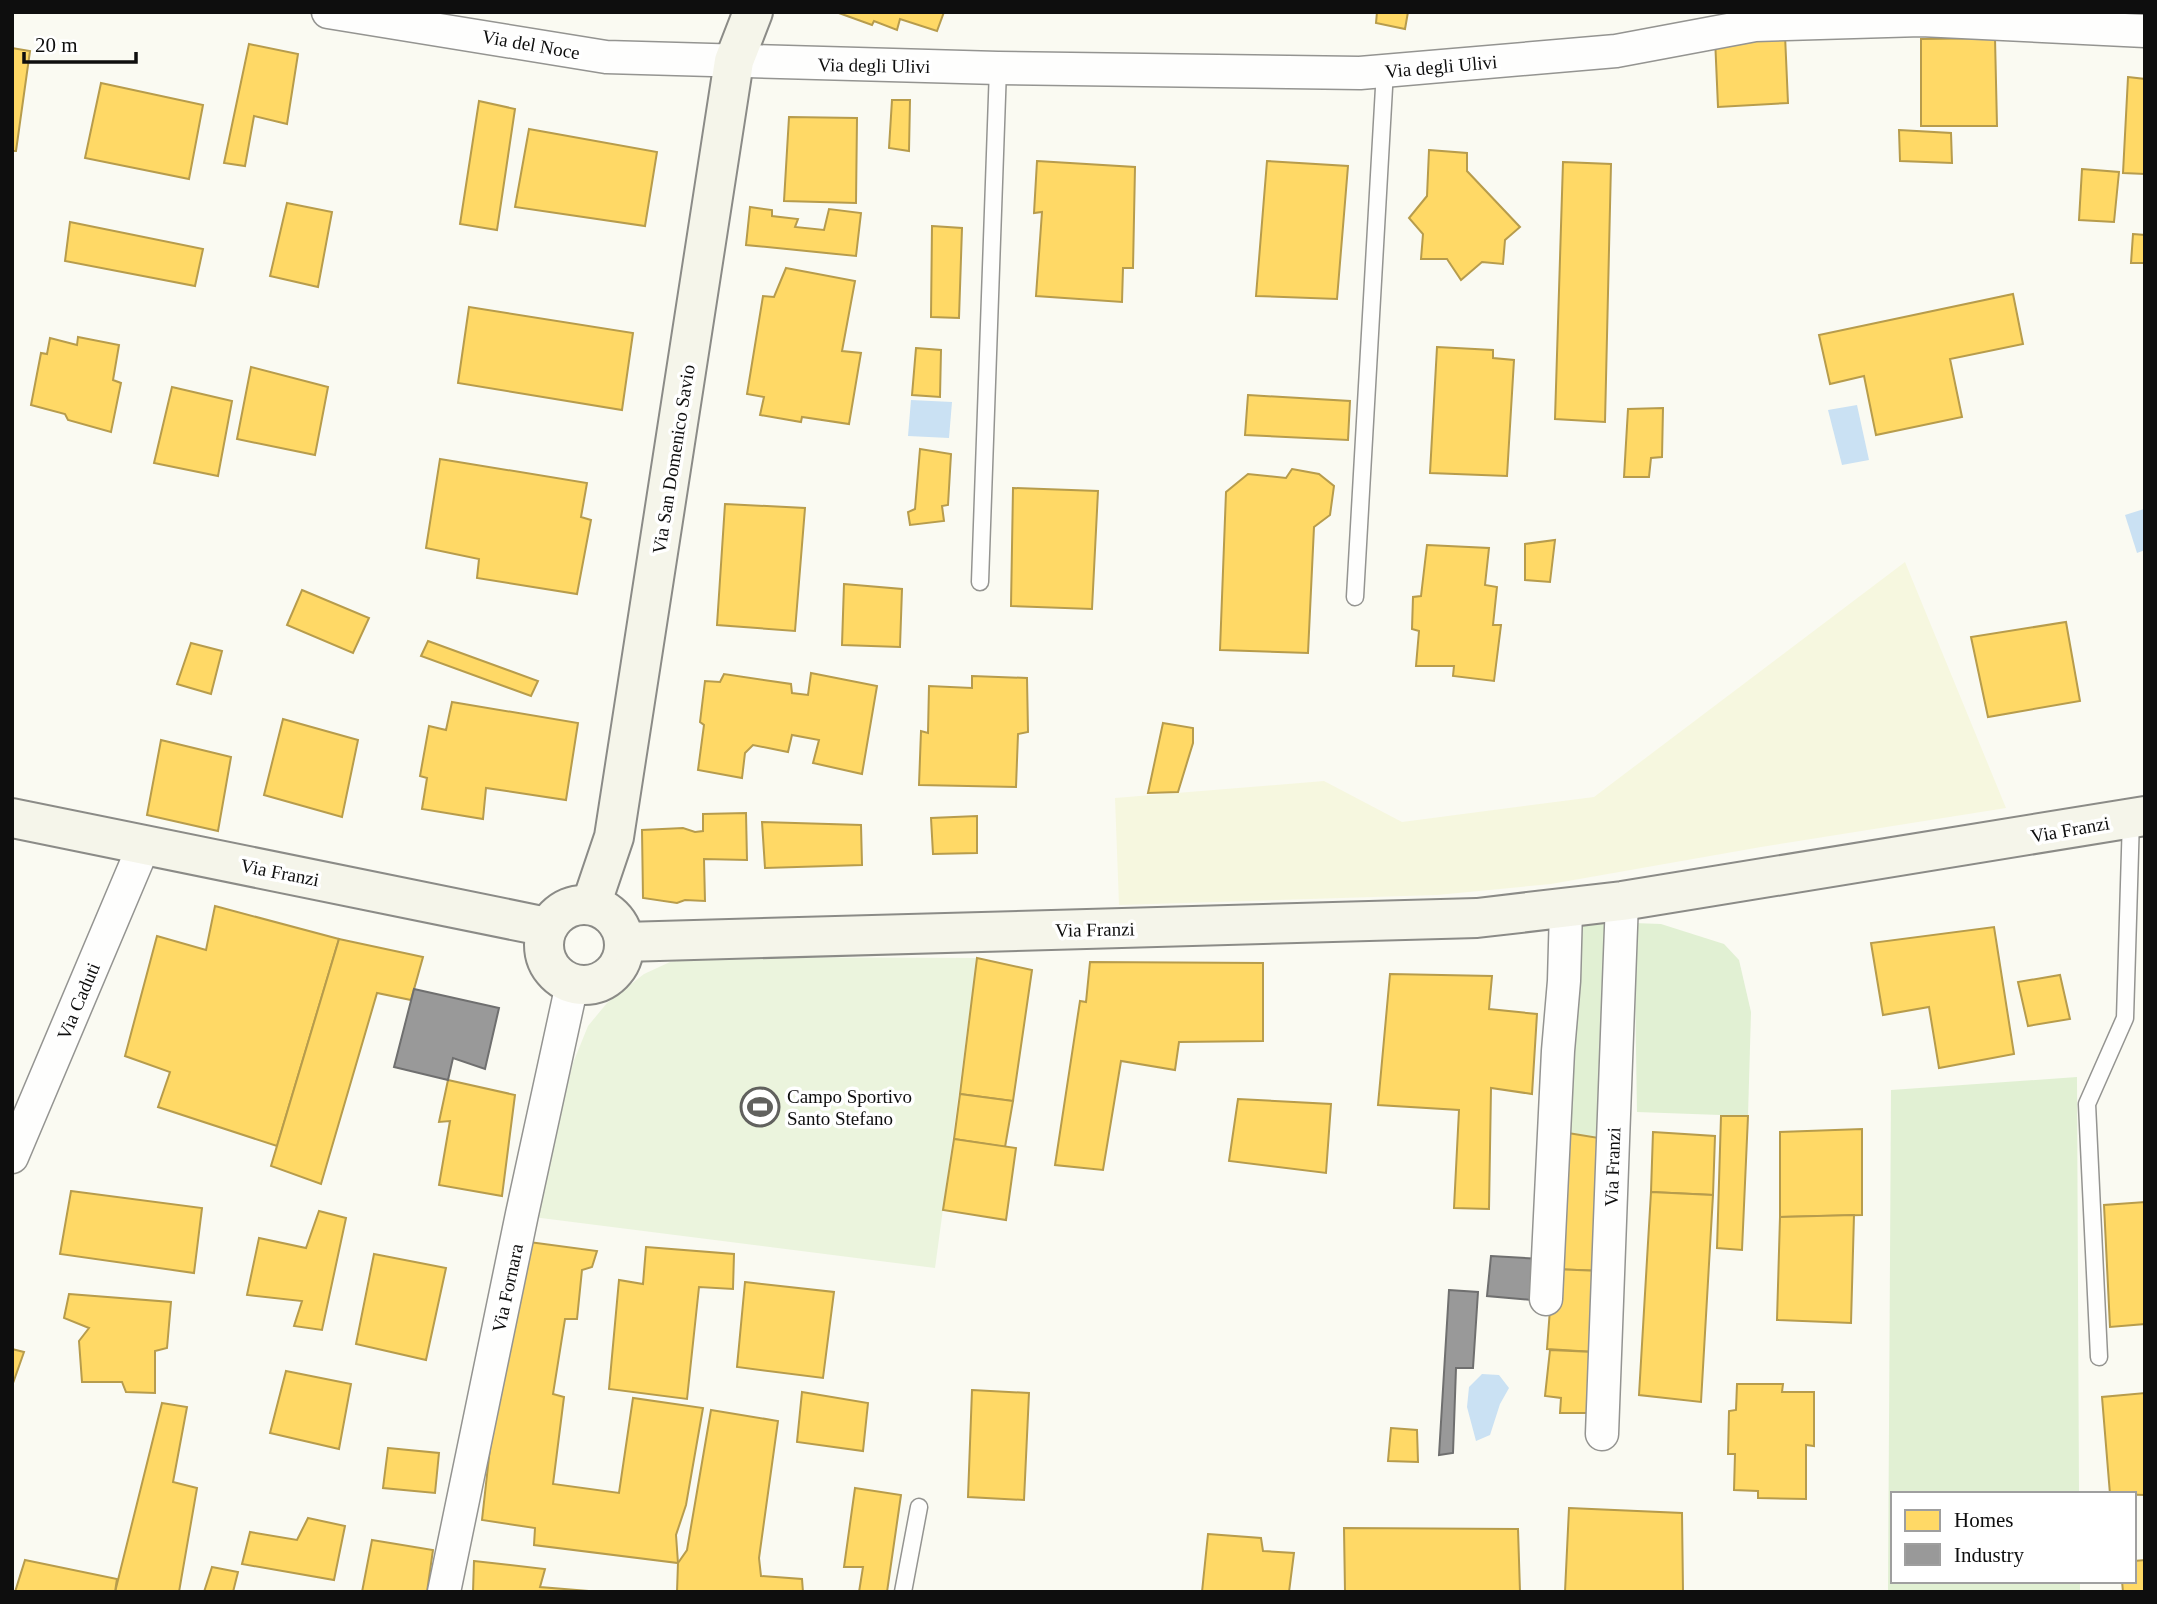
<svg xmlns="http://www.w3.org/2000/svg" width="2157" height="1604" viewBox="0 0 2157 1604" font-family="'Times New Roman',serif">
<rect width="100%" height="100%" fill="#fafaf2"/>
<path fill="#f6f7df" d="M 1905,562 L 2006,808 L 1761,847 L 1551,884 L 1437,895 L 1119,905 L 1115,798 L 1324,781 L 1402,822 L 1594,797 Z"/>
<g fill="#e1f0d3">
<path d="M 1610,915 L 1605,1139 L 1562,1132 L 1571,920 Z"/>
<path d="M 1634,923 L 1661,924 L 1724,944 L 1739,960 L 1751,1012 L 1748,1116 L 1637,1112 Z"/>
<path d="M 2077,1077 L 2079,1494 L 1893,1494 L 1893,1581 L 2080,1581 L 2080,1592 L 1888,1592 L 1891,1090 Z"/>
</g>
<path fill="#ebf4dd" d="M 695,957 L 977,958 L 935,1268 L 533,1217 L 573,1063 L 588,1026 L 607,1003 L 644,974 L 670,962 Z"/>
<g fill="#cae1f3">
<path d="M 911,400 L 952,402 L 949,438 L 908,436 Z"/>
<path d="M 1857,405 L 1869,460 L 1842,465 L 1828,410 Z"/>
<path d="M 2144,509 L 2145,550 L 2137,553 L 2125,515 Z"/>
<path d="M 1482,1374 L 1499,1375 L 1509,1388 L 1500,1404 L 1490,1435 L 1476,1441 L 1467,1407 L 1469,1387 Z"/>
</g>
<g fill="#ffd966" stroke="#b79c4c" stroke-width="2">
<path d="M 836,12 L 944,12 L 937,31 L 900,19 L 897,30 L 874,21 L 872,25 Z"/>
<path d="M 1377,12 L 1408,12 L 1405,29 L 1376,23 Z"/>
<path d="M 1785,35 L 1788,103 L 1718,107 L 1715,38 Z"/>
<path d="M 1995,38 L 1997,126 L 1921,126 L 1921,39 Z"/>
<path d="M 249,44 L 298,54 L 287,124 L 254,116 L 245,166 L 224,163 Z"/>
<path d="M 12,48 L 30,51 L 16,151 L 12,151 Z"/>
<path d="M 2128,77 L 2145,79 L 2145,174 L 2123,173 Z"/>
<path d="M 101,83 L 203,105 L 189,179 L 85,158 Z"/>
<path d="M 892,100 L 910,100 L 909,151 L 889,148 Z"/>
<path d="M 479,101 L 515,109 L 497,230 L 460,224 Z"/>
<path d="M 789,117 L 857,118 L 856,203 L 784,201 Z"/>
<path d="M 529,129 L 657,152 L 645,226 L 515,207 Z"/>
<path d="M 1899,130 L 1951,133 L 1952,163 L 1900,161 Z"/>
<path d="M 1429,150 L 1467,153 L 1467,171 L 1520,227 L 1505,240 L 1503,264 L 1482,262 L 1461,280 L 1447,259 L 1421,259 L 1423,234 L 1409,218 L 1427,196 Z"/>
<path d="M 1037,161 L 1135,167 L 1133,268 L 1123,268 L 1122,302 L 1036,296 L 1042,212 L 1034,213 Z"/>
<path d="M 1267,161 L 1348,166 L 1337,299 L 1256,296 Z"/>
<path d="M 1563,162 L 1611,164 L 1605,422 L 1555,419 Z"/>
<path d="M 2082,169 L 2119,172 L 2114,222 L 2079,220 Z"/>
<path d="M 287,203 L 332,212 L 318,287 L 270,276 Z"/>
<path d="M 750,207 L 772,210 L 772,216 L 798,219 L 795,227 L 824,230 L 829,209 L 861,213 L 856,256 L 746,245 Z"/>
<path d="M 70,222 L 203,249 L 195,286 L 65,261 Z"/>
<path d="M 932,226 L 962,228 L 959,318 L 931,317 Z"/>
<path d="M 2133,234 L 2145,235 L 2145,263 L 2131,263 Z"/>
<path d="M 786,268 L 855,281 L 842,351 L 861,353 L 849,424 L 802,417 L 801,422 L 760,415 L 764,397 L 747,394 L 763,296 L 774,297 Z"/>
<path d="M 2013,294 L 2023,344 L 1950,359 L 1962,417 L 1876,435 L 1864,376 L 1830,384 L 1819,335 Z"/>
<path d="M 469,307 L 633,333 L 622,410 L 458,383 Z"/>
<path d="M 78,337 L 119,345 L 113,380 L 121,383 L 111,432 L 68,420 L 65,414 L 31,405 L 41,353 L 47,354 L 50,338 L 77,345 Z"/>
<path d="M 1437,347 L 1493,350 L 1493,358 L 1514,360 L 1507,476 L 1430,473 Z"/>
<path d="M 916,348 L 941,350 L 940,397 L 912,395 Z"/>
<path d="M 251,367 L 328,387 L 315,455 L 237,439 Z"/>
<path d="M 172,387 L 232,401 L 218,476 L 154,463 Z"/>
<path d="M 1248,395 L 1350,401 L 1348,440 L 1245,435 Z"/>
<path d="M 1663,408 L 1662,457 L 1651,458 L 1649,477 L 1624,477 L 1628,409 Z"/>
<path d="M 920,449 L 951,454 L 948,505 L 942,506 L 944,521 L 910,525 L 908,512 L 915,509 Z"/>
<path d="M 440,459 L 587,483 L 581,517 L 591,520 L 577,594 L 477,578 L 479,559 L 426,548 Z"/>
<path d="M 1292,469 L 1319,474 L 1334,486 L 1330,515 L 1314,527 L 1308,653 L 1220,650 L 1226,492 L 1248,474 L 1286,478 Z"/>
<path d="M 1013,488 L 1098,491 L 1092,609 L 1011,606 Z"/>
<path d="M 725,504 L 805,508 L 795,631 L 717,625 Z"/>
<path d="M 1555,540 L 1550,582 L 1525,580 L 1525,544 Z"/>
<path d="M 1427,545 L 1489,548 L 1485,585 L 1497,587 L 1493,625 L 1501,625 L 1494,681 L 1453,676 L 1454,666 L 1416,666 L 1419,631 L 1412,629 L 1413,597 L 1421,596 Z"/>
<path d="M 844,584 L 902,589 L 900,647 L 842,645 Z"/>
<path d="M 302,590 L 369,618 L 353,653 L 287,625 Z"/>
<path d="M 2066,622 L 2080,701 L 1988,717 L 1971,637 Z"/>
<path d="M 428,641 L 538,681 L 531,696 L 421,656 Z"/>
<path d="M 191,643 L 222,651 L 211,694 L 177,684 Z"/>
<path d="M 811,673 L 877,686 L 862,774 L 813,763 L 819,740 L 792,735 L 788,752 L 753,745 L 745,753 L 742,778 L 698,770 L 704,725 L 700,722 L 705,681 L 720,682 L 724,674 L 791,684 L 792,693 L 808,695 Z"/>
<path d="M 972,676 L 1027,678 L 1028,732 L 1018,734 L 1016,787 L 919,785 L 921,731 L 928,733 L 929,686 L 972,688 Z"/>
<path d="M 452,702 L 578,723 L 566,800 L 486,788 L 483,819 L 422,809 L 427,778 L 420,776 L 429,726 L 446,730 Z"/>
<path d="M 283,719 L 358,740 L 342,817 L 264,795 Z"/>
<path d="M 1163,723 L 1193,728 L 1193,743 L 1178,792 L 1148,793 Z"/>
<path d="M 161,740 L 231,757 L 218,831 L 147,815 Z"/>
<path d="M 746,813 L 747,860 L 704,859 L 705,901 L 685,900 L 677,903 L 643,898 L 642,830 L 683,828 L 695,832 L 703,831 L 703,814 Z"/>
<path d="M 977,816 L 977,853 L 933,854 L 931,818 Z"/>
<path d="M 762,822 L 861,825 L 862,865 L 765,868 Z"/>
<path d="M 215,906 L 339,939 L 277,1146 L 158,1107 L 170,1072 L 125,1056 L 157,936 L 206,950 Z"/>
<path d="M 1994,927 L 2014,1054 L 1939,1068 L 1929,1007 L 1883,1015 L 1871,943 Z"/>
<path d="M 339,939 L 423,957 L 411,1000 L 377,993 L 321,1184 L 271,1166 Z"/>
<path d="M 977,958 L 1032,970 L 1013,1101 L 960,1094 Z"/>
<path d="M 1090,962 L 1263,963 L 1263,1041 L 1179,1042 L 1175,1070 L 1121,1061 L 1103,1170 L 1055,1165 L 1080,1001 L 1086,1002 Z"/>
<path d="M 1390,974 L 1492,976 L 1489,1009 L 1537,1014 L 1532,1094 L 1491,1088 L 1489,1209 L 1454,1208 L 1459,1110 L 1378,1105 Z"/>
<path d="M 2060,975 L 2070,1019 L 2028,1026 L 2018,982 Z"/>
<path d="M 448,1080 L 515,1095 L 502,1196 L 439,1185 L 450,1121 L 439,1122 Z"/>
<path d="M 960,1094 L 1013,1101 L 1005,1147 L 954,1139 Z"/>
<path d="M 1238,1099 L 1331,1104 L 1326,1173 L 1229,1161 Z"/>
<path d="M 1721,1116 L 1748,1116 L 1742,1250 L 1717,1248 Z"/>
<path d="M 1862,1129 L 1862,1215 L 1780,1217 L 1780,1132 Z"/>
<path d="M 1562,1132 L 1605,1139 L 1601,1271 L 1553,1269 Z"/>
<path d="M 1653,1132 L 1715,1136 L 1713,1195 L 1651,1192 Z"/>
<path d="M 954,1139 L 1016,1148 L 1006,1220 L 943,1210 Z"/>
<path d="M 71,1191 L 202,1208 L 194,1273 L 60,1254 Z"/>
<path d="M 1651,1192 L 1713,1195 L 1701,1402 L 1639,1395 Z"/>
<path d="M 2145,1202 L 2145,1324 L 2110,1327 L 2104,1205 Z"/>
<path d="M 319,1211 L 346,1218 L 322,1330 L 294,1326 L 302,1301 L 247,1295 L 259,1238 L 306,1248 Z"/>
<path d="M 1854,1215 L 1851,1323 L 1777,1320 L 1780,1217 Z"/>
<path d="M 529,1242 L 597,1251 L 592,1267 L 582,1270 L 577,1319 L 565,1319 L 553,1394 L 564,1397 L 553,1484 L 619,1493 L 633,1398 L 703,1408 L 686,1505 L 676,1535 L 678,1563 L 534,1545 L 535,1528 L 482,1520 L 490,1448 Z"/>
<path d="M 646,1247 L 734,1254 L 733,1289 L 699,1287 L 687,1399 L 609,1389 L 619,1280 L 643,1284 Z"/>
<path d="M 374,1254 L 446,1268 L 426,1360 L 356,1344 Z"/>
<path d="M 1553,1269 L 1601,1271 L 1594,1352 L 1547,1349 Z"/>
<path d="M 745,1282 L 834,1292 L 823,1378 L 737,1367 Z"/>
<path d="M 69,1294 L 171,1302 L 167,1348 L 155,1351 L 155,1393 L 126,1392 L 122,1382 L 82,1382 L 79,1341 L 89,1328 L 64,1318 Z"/>
<path d="M 12,1349 L 24,1352 L 12,1386 Z"/>
<path d="M 1550,1350 L 1594,1352 L 1587,1413 L 1560,1413 L 1561,1398 L 1545,1396 Z"/>
<path d="M 286,1371 L 351,1384 L 339,1449 L 270,1433 Z"/>
<path d="M 1737,1384 L 1783,1384 L 1782,1392 L 1814,1392 L 1814,1446 L 1806,1445 L 1806,1499 L 1758,1498 L 1758,1491 L 1734,1490 L 1735,1454 L 1728,1454 L 1729,1411 L 1736,1410 Z"/>
<path d="M 972,1390 L 1029,1393 L 1024,1500 L 968,1497 Z"/>
<path d="M 802,1392 L 868,1403 L 863,1451 L 797,1442 Z"/>
<path d="M 2145,1393 L 2145,1495 L 2110,1494 L 2102,1397 Z"/>
<path d="M 162,1403 L 187,1407 L 173,1482 L 197,1488 L 179,1592 L 115,1592 Z"/>
<path d="M 711,1410 L 778,1421 L 759,1558 L 761,1576 L 802,1579 L 803,1592 L 677,1592 L 678,1563 L 687,1550 Z"/>
<path d="M 1391,1428 L 1417,1430 L 1418,1462 L 1388,1461 Z"/>
<path d="M 388,1448 L 439,1453 L 435,1493 L 383,1488 Z"/>
<path d="M 855,1488 L 901,1495 L 887,1592 L 859,1592 L 863,1567 L 844,1567 Z"/>
<path d="M 1569,1508 L 1682,1513 L 1683,1592 L 1565,1592 Z"/>
<path d="M 308,1518 L 345,1526 L 334,1580 L 242,1564 L 250,1532 L 297,1540 Z"/>
<path d="M 1344,1528 L 1518,1529 L 1520,1592 L 1345,1592 Z"/>
<path d="M 1208,1534 L 1261,1538 L 1263,1551 L 1294,1553 L 1289,1592 L 1202,1592 Z"/>
<path d="M 372,1540 L 433,1550 L 427,1592 L 362,1592 Z"/>
<path d="M 25,1560 L 117,1579 L 115,1592 L 15,1592 Z"/>
<path d="M 2145,1560 L 2145,1592 L 2123,1592 L 2122,1581 L 2134,1581 L 2134,1561 Z"/>
<path d="M 474,1561 L 545,1569 L 540,1587 L 601,1592 L 473,1592 Z"/>
<path d="M 212,1567 L 238,1572 L 233,1592 L 204,1592 Z"/>
</g>
<g fill="#999" stroke="#6f6f6f" stroke-width="2">
<path d="M 414,989 L 499,1008 L 485,1069 L 453,1058 L 448,1080 L 394,1067 Z"/>
<path d="M 1491,1256 L 1541,1259 L 1542,1301 L 1487,1296 Z"/>
<path d="M 1449,1290 L 1478,1292 L 1473,1368 L 1456,1368 L 1453,1453 L 1439,1455 Z"/>
</g>
<g fill="none" stroke-linecap="round" stroke-linejoin="round">
<defs>
<g id="lane">
<path d="M 980,582 L 998,68"/>
<path d="M 1355,597 L 1385,70"/>
<path d="M 2099,1357 L 2087,1104 L 2125,1018 L 2131,818"/>
<path d="M 903,1592 L 919,1507"/>
</g>
<g id="street">
<path d="M 328,12 L 606,57 L 998,68 L 1360,73 L 1616,51 L 1755,25 L 1921,20 L 2145,31"/>
<path d="M 12,1157 L 144,845"/>
<path d="M 1546,1299 L 1558,1051 L 1564,981 L 1566,909"/>
<path d="M 1602,1434 L 1622,901"/>
<path d="M 444,1592 L 522,1214 L 572,984"/>
</g>
<g id="secondary">
<path d="M 12,818 L 547,927"/>
<circle cx="584" cy="945" r="40"/>
<path d="M 591,905 L 614,837 L 734,61 L 753,12"/>
<path d="M 624,942 L 1477,918 L 1622,901 L 2145,816"/>
</g>
</defs>
<use href="#lane" stroke="#949491" stroke-width="19"/>
<use href="#street" stroke="#949491" stroke-width="35"/>
<use href="#secondary" stroke="#8b8b87" stroke-width="42"/>
<use href="#lane" stroke="#fefefd" stroke-width="16"/>
<use href="#street" stroke="#fefefd" stroke-width="32"/>
<use href="#secondary" stroke="#f5f5ea" stroke-width="38"/>
</g>
<defs>
<symbol id="stadium-ring" viewBox="-11 -11 22 22"><circle r="9.5" fill="#fff" stroke="#61615e" stroke-width="1.5"/><path d="M0-5a6.5 5 0 1 0 0 10a6.5 5 0 1 0 0-10ZM-3.5-1.8h7v3.6h-7Z" fill="#61615e"/></symbol>
</defs>
<g fill-rule="evenodd">
<use href="#stadium-ring" x="738" y="1085" width="44" height="44"/>
</g>
<g text-anchor="middle" stroke-width="7" stroke-linejoin="round" paint-order="stroke">
<g font-size="19" fill="#0e0e0e" stroke="#fff">
<text transform="translate(531 44) rotate(10)" y="7">Via del Noce</text>
<text transform="translate(874 65) rotate(1)" y="7">Via degli Ulivi</text>
<text transform="translate(1441 66) rotate(-5)" y="7">Via degli Ulivi</text>
<text transform="translate(673 459) rotate(-81)" y="7">Via San Domenico Savio</text>
<text transform="translate(2070 829) rotate(-10)" y="7">Via Franzi</text>
<text transform="translate(280 872) rotate(11)" y="7">Via Franzi</text>
<text transform="translate(1095 929) rotate(-1)" y="7">Via Franzi</text>
<text transform="translate(78 1001) rotate(-67)" y="7">Via Caduti</text>
<text transform="translate(1612 1167) rotate(-88)" y="7">Via Franzi</text>
<text transform="translate(507 1288) rotate(-78)" y="7">Via Fornara</text>
</g>
<g font-size="19" fill="#0e0e0e" stroke="#fff" text-anchor="start">
<text x="787" y="1103">Campo Sportivo<tspan x="787" dy="22">Santo Stefano</tspan></text>
</g>
</g>
<rect width="2157" height="1604" fill="none" stroke="#0e0e0e" stroke-width="28"/>
<rect x="1891" y="1492" width="245" height="91" fill="#ffffff" stroke="#9f9f9f" stroke-width="2"/>
<rect x="1905" y="1510" width="35" height="21" fill="#ffd966" stroke="#9f9f9f" stroke-width="2"/>
<text x="1954" y="1527" font-size="21" fill="#0e0e0e">Homes</text>
<rect x="1905" y="1544" width="35" height="21" fill="#999999" stroke="#9f9f9f" stroke-width="2"/>
<text x="1954" y="1562" font-size="21" fill="#0e0e0e">Industry</text>
<path d="M24 52v10h112v-10" fill="none" stroke="#0e0e0e" stroke-width="3.5"/>
<text x="35" y="52" font-size="21" fill="#0e0e0e" stroke="#ffffff" stroke-width="5" paint-order="stroke">20 m</text>
</svg>
